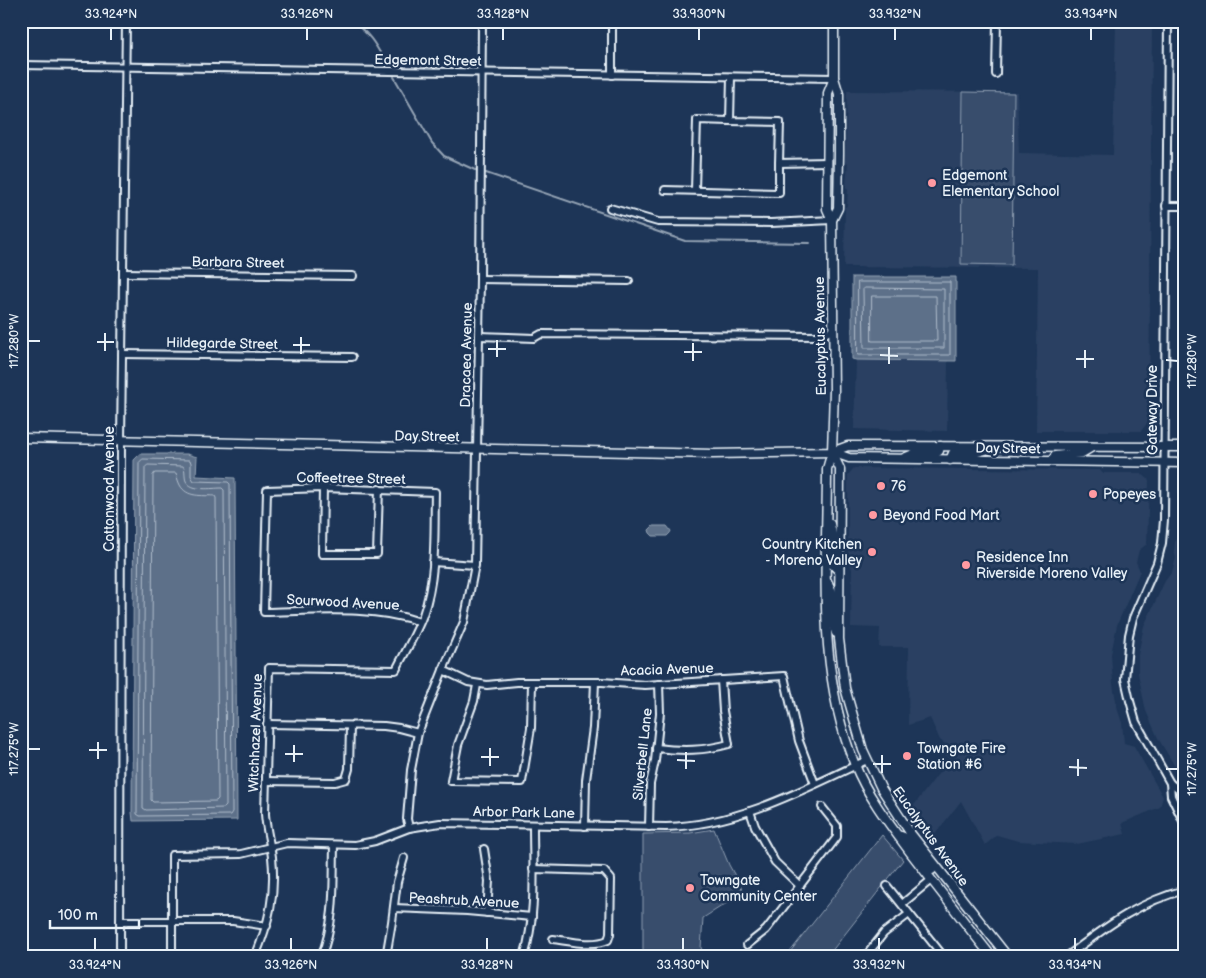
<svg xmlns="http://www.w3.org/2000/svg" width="1206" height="978" viewBox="0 0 1206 978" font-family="'Balsamiq Sans',sans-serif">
<rect width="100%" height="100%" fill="#1d3557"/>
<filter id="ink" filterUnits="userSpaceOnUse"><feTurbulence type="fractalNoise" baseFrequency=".02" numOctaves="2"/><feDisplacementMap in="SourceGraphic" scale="10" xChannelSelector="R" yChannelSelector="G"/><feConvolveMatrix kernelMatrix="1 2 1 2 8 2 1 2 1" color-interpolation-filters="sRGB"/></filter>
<g filter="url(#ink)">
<g fill="#2a4162">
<path d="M 1116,21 L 1152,21 L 1149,421 L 1141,431 L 1036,431 L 1038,268 L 844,267 L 845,207 L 847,206 L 848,190 L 846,187 L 848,163 L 845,162 L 847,91 L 1017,92 L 1019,153 L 1113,155 Z"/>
<path d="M 856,360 L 948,360 L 947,431 L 854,429 Z"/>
<path d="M 854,468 L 1101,470 L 1102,473 L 1141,473 L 1149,480 L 1147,544 L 1139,550 L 1136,562 L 1140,571 L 1117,625 L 1111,654 L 1113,685 L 1118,711 L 1122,723 L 1124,743 L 1134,746 L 1163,797 L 1160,807 L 1122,823 L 1125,834 L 1077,844 L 1018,841 L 997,835 L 985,845 L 961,801 L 932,838 L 911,809 L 949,760 L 942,749 L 946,745 L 940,740 L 930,718 L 908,725 L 909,647 L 879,647 L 880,628 L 851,627 L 852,569 L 848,560 L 848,475 Z"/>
<path d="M 1185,470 L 1185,783 L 1158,738 L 1146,711 L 1138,673 L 1138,655 L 1144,626 L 1165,581 L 1172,572 L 1176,558 L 1174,550 L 1177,531 L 1178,476 Z"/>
</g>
<g fill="#374d6c" stroke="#909fb2">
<path d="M 963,92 L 1014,93 L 1012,265 L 961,264 Z"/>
<path d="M 714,829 L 729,865 L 744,892 L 703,918 L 701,948 L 707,957 L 643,957 L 643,834 L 690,833 Z"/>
<path d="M 882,835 L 903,860 L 827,957 L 786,957 Z"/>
</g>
<g fill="#5d7089" stroke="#95a4b5">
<path d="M 852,277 L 956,277 L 956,361 L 856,360 L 852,359 Z"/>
<path d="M 140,454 L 187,454 L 197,457 L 196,476 L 235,478 L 237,820 L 133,821 L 132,812 L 134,460 Z"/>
<path d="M 653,526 L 667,526 L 671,531 L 670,533 L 667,536 L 653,536 L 650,533 L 649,530 Z"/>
</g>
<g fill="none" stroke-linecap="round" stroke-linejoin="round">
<g stroke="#b0bdcc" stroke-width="1">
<rect x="858" y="282" width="92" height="73"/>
<path d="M 865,288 L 944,289 L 944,348 L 864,348 L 863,290 Z"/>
<path d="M 872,296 L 936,296 L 937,341 L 872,341 Z"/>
<path d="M 143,459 L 190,460 L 191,463 L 191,476 L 194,481 L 228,482 L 230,484 L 232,812 L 230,815 L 140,816 L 137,814 L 139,463 Z"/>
<path d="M 148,465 L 183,466 C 186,470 184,476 186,481 C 192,492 212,488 222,488 L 224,490 L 226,806 L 224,808 L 146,810 L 143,808 L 145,468 Z"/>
<path d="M 155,473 L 176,473 C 177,477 178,481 180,485 C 187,498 202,495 215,496 L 216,498 L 218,799 L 216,801 L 153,802 L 151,800 L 153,476 Z"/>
</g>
<g stroke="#95a4b5" stroke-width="2">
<path d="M 350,21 C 369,31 377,47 387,65"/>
<path d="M 394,77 L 432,143 L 444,156 L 475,170"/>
<path d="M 486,173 L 685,241 L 810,243"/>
</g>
<defs>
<g id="minor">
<path d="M 1168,21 L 1164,520 L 1162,543 L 1157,563 L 1133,618 L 1129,635 L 1125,679 L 1130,701 L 1136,722 L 1170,783 L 1180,791 L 1185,801"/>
<path d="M 21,65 L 834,78"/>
<path d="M 996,74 L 997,21"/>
<path d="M 612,75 L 612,21"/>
<path d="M 731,77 L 730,121 L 780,122 L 779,163 L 828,162"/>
<path d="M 665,190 L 779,193 L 779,163"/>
<path d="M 695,190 L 697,120 L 730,121"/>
<path d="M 1166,206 L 1185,206"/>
<path d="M 610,208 L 658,222 L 771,223 L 832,220"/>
<path d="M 123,273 L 353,276"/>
<path d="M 480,279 L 629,281"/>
<path d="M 479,336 L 534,338 L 541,334 L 819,336 L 833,330"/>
<path d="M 122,354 L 352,357"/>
<path d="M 323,488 L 322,554 L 377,554 L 379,489"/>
<path d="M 433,562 L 475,565"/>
<path d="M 443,670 L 468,682 L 487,685 L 517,682 L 602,682 L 645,685 L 784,676 L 799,741 L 815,784"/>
<path d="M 477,685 L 474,701 L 458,745 L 451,781 L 522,782 L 531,728 L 532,682"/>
<path d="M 267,724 L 384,726 L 399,728 L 418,733"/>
<path d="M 656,748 C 682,751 704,751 729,744 L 723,711 L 721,680"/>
<path d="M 266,781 L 335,782 L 346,779 L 349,769 L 350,726"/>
<path d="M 1170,783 L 1171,796 L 1185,825"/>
<path d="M 750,811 L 755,826 L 775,862 L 800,886"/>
<path d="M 585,826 L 586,780 L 593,728 L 595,682"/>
<path d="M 649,827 L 650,784 L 655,761 L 660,713 L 659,684"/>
<path d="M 409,828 L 407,819 L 411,770 L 418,733 L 443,670 L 464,622 L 475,565 L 480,279 L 482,21"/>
<path d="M 484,849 L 489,881 L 487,913"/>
<path d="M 533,869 L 604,871 L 611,879 L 610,934 L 608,940 C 593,947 569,941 553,939"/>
<path d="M 887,886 L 944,957"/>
<path d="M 902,904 L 931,880"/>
<path d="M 394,908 L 467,911 L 532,917"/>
<path d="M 120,921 L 233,921 L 267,926"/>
<path d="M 747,945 L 766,930 L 837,837 L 837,826 L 822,807"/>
<path d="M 120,957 L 121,441 L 126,21"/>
<path d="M 172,957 L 172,855 L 241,854 L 287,843 L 355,845 L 375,841 L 409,828 L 440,823 L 666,827 C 738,825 803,790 867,760"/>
<path d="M 255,957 C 269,923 276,894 272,857 C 270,842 266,829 265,814 L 269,668 L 396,670 C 405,652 416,634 423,615 C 437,576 434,533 435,492 L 323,488 L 267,490 L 264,612 C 314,611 373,605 420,622"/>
<path d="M 321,957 C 336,920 333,883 334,845"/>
<path d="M 386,957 L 392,922 L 397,882 L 404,858"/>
<path d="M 524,957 C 537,914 533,869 533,825"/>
<path d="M 865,957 L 884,933 L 909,914"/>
<path d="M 1066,957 C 1105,928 1137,902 1185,890"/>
</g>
<g id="major">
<path d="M 834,21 L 834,78 L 839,94 L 839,154 L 838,208 L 832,220 L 834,390 L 832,452 L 827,469 C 827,567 816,672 855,765 C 868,797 890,825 910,852 C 937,887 964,922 992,957"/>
<path d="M 832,220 L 827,209 L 828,93 L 834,78"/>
<path d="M 21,438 L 713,454 L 832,452 L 848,446 L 1185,447"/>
<path d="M 832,452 L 840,469 L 839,639 L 845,688 L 863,750 L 881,788 L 911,834 L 1008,957"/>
<path d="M 832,452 L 849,458 L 1185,463"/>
<path d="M 904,458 L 916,453 L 936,453 L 939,451 L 940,446"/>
<path d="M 950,460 L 953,453 L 977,452 L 989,449"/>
<path d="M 1052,461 L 1055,456 L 1082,453 L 1092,447"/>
<path d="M 830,524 L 832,534 L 832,564 L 838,570"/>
<path d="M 827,581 L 832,592 L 832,621 L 836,633"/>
<path d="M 901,836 L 906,838 L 932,870"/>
</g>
</defs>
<use href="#minor" stroke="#e8f1f8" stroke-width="10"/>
<use href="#major" stroke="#e8f1f8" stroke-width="11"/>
<use href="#minor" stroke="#1d3557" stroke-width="6"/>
<use href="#major" stroke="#1d3557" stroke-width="8"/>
</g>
</g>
<path fill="none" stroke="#e8f1f8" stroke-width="2" d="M 111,40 L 111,28M 307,40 L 307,28M 503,40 L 503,28M 699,40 L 699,28M 895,40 L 895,28M 1091,40 L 1091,28M 28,341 L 40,341M 97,342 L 114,342M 293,345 L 310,345M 488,349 L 506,349M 105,351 L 105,333M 684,352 L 702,352M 301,354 L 301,337M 880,355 L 898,356M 497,357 L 497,340M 1076,359 L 1094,359M 1166,360 L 1178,361M 693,361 L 693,343M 889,364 L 889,347M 1085,368 L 1085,350M 28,749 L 40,749M 89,750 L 107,750M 285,754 L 303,754M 481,757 L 499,757M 98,759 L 98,742M 677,760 L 695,761M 294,762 L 294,745M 873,764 L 891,764M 490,766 L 490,748M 1069,767 L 1087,768M 686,769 L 686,752M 1166,769 L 1178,769M 882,773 L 882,755M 1078,776 L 1078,759M 95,950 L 95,938M 291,950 L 291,938M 487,950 L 487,938M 683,950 L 683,938M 879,950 L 879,938M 1075,950 L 1075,938"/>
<g fill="#ff9aa2" stroke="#1d3557" stroke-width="2">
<circle cx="932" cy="183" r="5"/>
<circle cx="881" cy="486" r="5"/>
<circle cx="1093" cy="494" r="5"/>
<circle cx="873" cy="515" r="5"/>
<circle cx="872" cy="552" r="5"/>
<circle cx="966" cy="565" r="5"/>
<circle cx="907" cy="756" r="5"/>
<circle cx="690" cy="888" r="5"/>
</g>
<g text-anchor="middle" stroke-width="5" stroke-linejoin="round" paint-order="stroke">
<g font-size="14" fill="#e8f1f8" stroke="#1d3557">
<text transform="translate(428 60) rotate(1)" y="5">Edgemont Street</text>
<text transform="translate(238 262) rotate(1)" y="5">Barbara Street</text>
<text transform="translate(820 336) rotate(-91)" y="5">Eucalyptus Avenue</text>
<text transform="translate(222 343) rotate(1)" y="5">Hildegarde Street</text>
<text transform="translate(466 355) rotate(-89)" y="5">Dracaea Avenue</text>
<text transform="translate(1152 410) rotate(-90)" y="5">Gateway Drive</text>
<text transform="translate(427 436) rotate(1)" y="5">Day Street</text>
<text transform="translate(1008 448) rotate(1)" y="5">Day Street</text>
<text transform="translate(351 478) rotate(1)" y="5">Coffeetree Street</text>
<text transform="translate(109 489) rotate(-90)" y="5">Cottonwood Avenue</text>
<text transform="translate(343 602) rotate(3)" y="5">Sourwood Avenue</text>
<text transform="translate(667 669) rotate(-2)" y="5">Acacia Avenue</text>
<text transform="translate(255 733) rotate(-88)" y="5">Witchhazel Avenue</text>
<text transform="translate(642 754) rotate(-84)" y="5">Silverbell Lane</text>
<text transform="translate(524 812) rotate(1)" y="5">Arbor Park Lane</text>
<text transform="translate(931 836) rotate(54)" y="5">Eucalyptus Avenue</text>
<text transform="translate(464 900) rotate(3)" y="5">Peashrub Avenue</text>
</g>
<g font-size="14" fill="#e8f1f8" stroke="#1d3557" text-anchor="start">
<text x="942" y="180">Edgemont<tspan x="942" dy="16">Elementary School</tspan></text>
<text x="891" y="491">76</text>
<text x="1103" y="499">Popeyes</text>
<text x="883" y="520">Beyond Food Mart</text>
<text x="862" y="549" text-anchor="end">Country Kitchen<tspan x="862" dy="16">- Moreno Valley</tspan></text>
<text x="976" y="562">Residence Inn<tspan x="976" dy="16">Riverside Moreno Valley</tspan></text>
<text x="917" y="753">Towngate Fire<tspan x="917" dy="16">Station #6</tspan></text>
<text x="700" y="885">Towngate<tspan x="700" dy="16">Community Center</tspan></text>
</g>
</g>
<rect width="1206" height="978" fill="none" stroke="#1d3557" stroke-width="55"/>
<path d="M50 920v8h89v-8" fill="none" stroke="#e8f1f8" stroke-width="2.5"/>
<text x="58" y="920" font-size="15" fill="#e8f1f8" stroke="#1d3557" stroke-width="4" paint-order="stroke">100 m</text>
<rect x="28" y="28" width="1150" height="922" fill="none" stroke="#e8f1f8" stroke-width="2"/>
<g font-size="12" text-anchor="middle" fill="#e8f1f8">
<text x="111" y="18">33.924°N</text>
<text x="307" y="18">33.926°N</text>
<text x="503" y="18">33.928°N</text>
<text x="699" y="18">33.930°N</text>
<text x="895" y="18">33.932°N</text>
<text x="1091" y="18">33.934°N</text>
<text transform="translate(14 341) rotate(-90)" y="4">117.280°W</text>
<text transform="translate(1192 361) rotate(-90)" y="4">117.280°W</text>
<text transform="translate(14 749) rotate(-90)" y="4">117.275°W</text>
<text transform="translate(1192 769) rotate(-90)" y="4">117.275°W</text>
<text x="95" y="969">33.924°N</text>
<text x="291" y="969">33.926°N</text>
<text x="487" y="969">33.928°N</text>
<text x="683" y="969">33.930°N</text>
<text x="879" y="969">33.932°N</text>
<text x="1075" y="969">33.934°N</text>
</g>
</svg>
